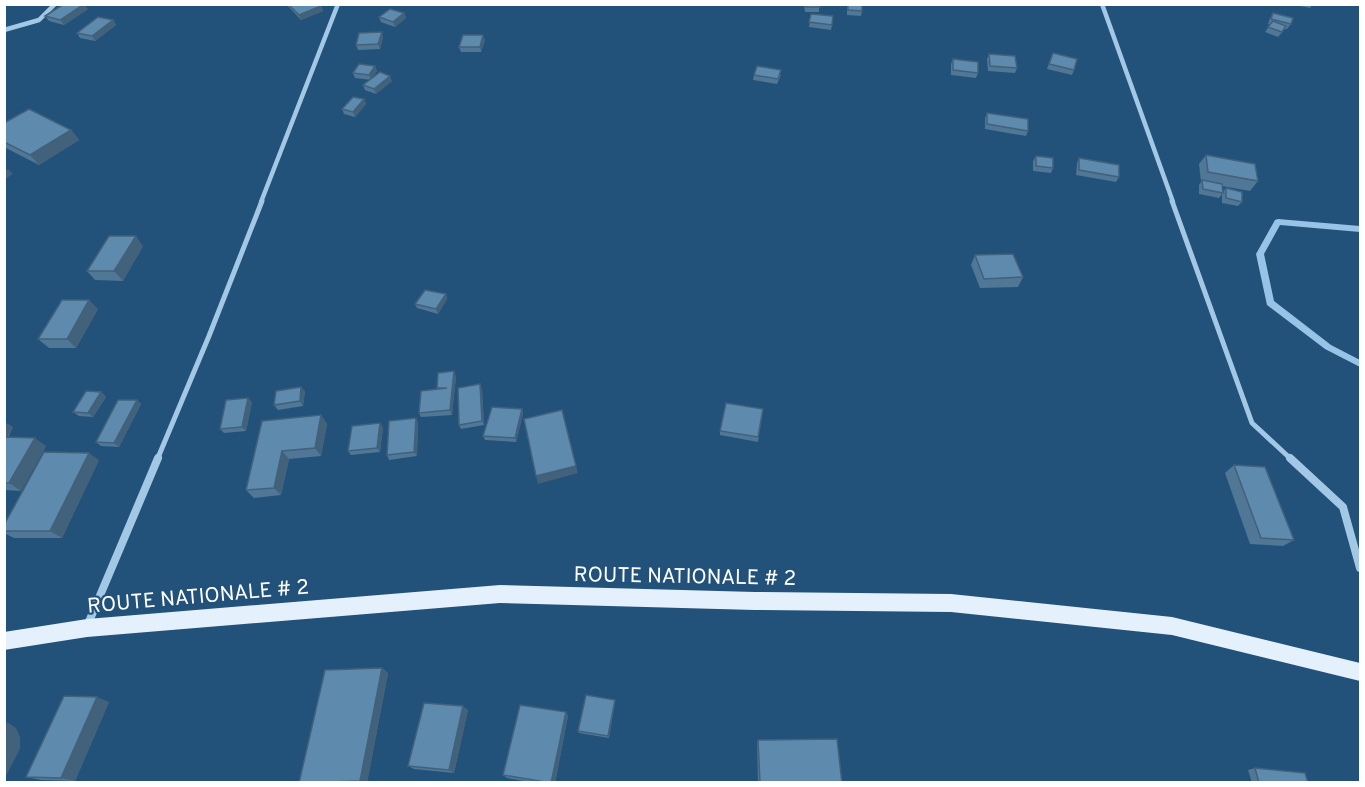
<svg xmlns="http://www.w3.org/2000/svg" width="1365" height="787" viewBox="0 0 1365 787" font-family="Overpass,sans-serif">
<rect width="100%" height="100%" fill="#22517a"/>
<g fill="none" stroke-linecap="round" stroke-linejoin="round">
<path fill="#97c4e6" fill-rule="evenodd" d="M 1278,219 L 1360,226 L 1360,232 L 1280,225 L 1264,254 L 1274,301 L 1331,345 L 1360,360 L 1360,367 L 1325,349 L 1267,305 L 1256,254 L 1275,220 Z"/>
<g stroke="#a3c8e5" stroke-width="4.5">
<path d="M 1102,4 L 1173,202"/>
<path d="M 4,30 L 39,20 L 55,4"/>
<path d="M 261,202 L 338,4"/>
</g>
<g stroke="#a3c8e5" stroke-width="5">
<path d="M 1172,201 L 1252,423 L 1292,460"/>
<path d="M 157,460 L 209,336 L 262,201"/>
</g>
<g stroke="#a3c8e5" stroke-width="8">
<path d="M 1290,458 L 1343,507 L 1360,568"/>
<path d="M 88,624 L 158,458"/>
</g>
<path fill="#e4f0fc" fill-rule="evenodd" d="M 500,585 L 755,592 L 951,594 L 1172,617 L 1360,663 L 1360,681 L 1172,635 L 951,612 L 755,610 L 500,603 L 87,637 L 4,650 L 4,632 L 87,619 Z"/>
</g>
<g fill="#517796">
<path d="M 286,4 L 320,4 L 323,11 L 301,20 Z"/>
<path d="M 804,4 L 819,4 L 819,12 L 805,12 Z"/>
<path d="M 847,4 L 862,11 L 861,16 L 847,15 Z"/>
<path d="M 1300,4 L 1313,4 L 1310,8 L 1300,6 Z"/>
<path d="M 88,9 L 64,25 L 49,21 L 45,16 Z"/>
<path d="M 404,13 L 406,18 L 395,27 L 381,22 L 379,17 Z"/>
<path d="M 1273,13 L 1291,24 L 1287,29 L 1285,29 L 1278,37 L 1265,32 L 1270,25 L 1268,24 L 1270,18 Z"/>
<path d="M 811,14 L 832,25 L 831,30 L 809,27 Z"/>
<path d="M 113,20 L 116,25 L 95,41 L 80,38 L 77,33 Z"/>
<path d="M 383,37 L 380,49 L 358,50 L 356,45 Z"/>
<path d="M 485,40 L 481,52 L 461,52 L 459,47 Z"/>
<path d="M 1053,53 L 1074,70 L 1072,75 L 1047,69 Z"/>
<path d="M 989,54 L 1017,68 L 1015,73 L 988,71 L 987,59 Z"/>
<path d="M 953,59 L 978,73 L 976,78 L 951,75 L 951,64 Z"/>
<path d="M 375,66 L 377,71 L 371,79 L 392,81 L 376,94 L 365,90 L 363,85 L 371,80 L 355,78 L 353,73 Z"/>
<path d="M 754,75 L 781,75 L 777,84 L 753,80 Z"/>
<path d="M 364,99 L 366,104 L 355,117 L 344,114 L 342,109 Z"/>
<path d="M 987,113 L 1028,131 L 1026,136 L 985,129 L 985,118 Z"/>
<path d="M 4,123 L 71,130 L 79,140 L 39,165 L 4,147 Z"/>
<path d="M 1206,155 L 1258,181 L 1250,191 L 1222,186 L 1223,192 L 1226,188 L 1242,202 L 1238,206 L 1222,203 L 1222,194 L 1219,198 L 1199,194 L 1199,185 L 1201,182 L 1199,164 Z"/>
<path d="M 1036,156 L 1053,168 L 1051,173 L 1033,171 L 1033,161 Z"/>
<path d="M 1079,158 L 1119,177 L 1116,182 L 1076,175 L 1077,163 Z"/>
<path d="M 143,246 L 123,281 L 95,280 L 87,271 Z"/>
<path d="M 975,255 L 1023,277 L 1018,287 L 980,288 L 971,265 Z"/>
<path d="M 446,294 L 447,299 L 438,314 L 417,308 L 415,304 Z"/>
<path d="M 98,309 L 76,348 L 49,348 L 38,339 Z"/>
<path d="M 456,376 L 452,415 L 421,417 L 419,413 L 437,389 L 437,388 Z"/>
<path d="M 482,389 L 484,425 L 461,429 L 459,425 Z"/>
<path d="M 305,391 L 303,406 L 278,410 L 274,405 Z"/>
<path d="M 101,392 L 106,397 L 93,417 L 79,416 L 73,412 Z"/>
<path d="M 137,400 L 141,404 L 119,447 L 101,446 L 96,442 Z"/>
<path d="M 252,402 L 246,431 L 224,433 L 220,429 Z"/>
<path d="M 522,409 L 523,414 L 516,442 L 485,440 L 483,436 Z"/>
<path d="M 763,409 L 758,442 L 720,435 L 720,431 Z"/>
<path d="M 321,415 L 327,424 L 321,456 L 289,459 L 281,495 L 254,498 L 246,490 L 262,421 Z"/>
<path d="M 418,422 L 417,456 L 389,460 L 387,455 Z"/>
<path d="M 4,423 L 13,427 L 8,438 L 46,446 L 21,491 L 4,490 Z"/>
<path d="M 383,427 L 380,452 L 351,455 L 348,451 Z"/>
<path d="M 99,460 L 62,538 L 14,538 L 4,533 L 4,525 Z"/>
<path d="M 1234,465 L 1294,540 L 1283,546 L 1250,544 L 1225,473 Z"/>
<path d="M 382,668 L 388,673 L 367,783 L 299,783 Z"/>
<path d="M 109,702 L 75,781 L 41,780 L 26,777 Z"/>
<path d="M 615,702 L 609,738 L 579,733 L 578,731 Z"/>
<path d="M 468,710 L 454,773 L 414,769 L 408,766 Z"/>
<path d="M 566,712 L 568,716 L 555,783 L 536,783 L 507,778 L 503,775 Z"/>
<path d="M 758,740 L 842,783 L 758,783 L 757,743 Z"/>
<path d="M 1255,768 L 1308,783 L 1252,783 L 1248,770 Z"/>
</g>
<g fill="#42617a">
<path d="M 84,4 L 88,9 L 64,25 L 60,20 Z"/>
<path d="M 321,6 L 323,11 L 301,20 L 299,15 Z"/>
<path d="M 404,13 L 406,18 L 395,27 L 393,22 Z"/>
<path d="M 113,20 L 116,25 L 95,41 L 92,36 Z"/>
<path d="M 382,32 L 383,37 L 380,49 L 378,44 Z"/>
<path d="M 483,35 L 485,40 L 481,52 L 480,47 Z"/>
<path d="M 375,66 L 377,71 L 371,80 L 369,75 Z"/>
<path d="M 390,76 L 392,81 L 376,94 L 374,89 Z"/>
<path d="M 364,99 L 366,104 L 355,117 L 353,112 Z"/>
<path d="M 71,130 L 79,140 L 39,165 L 30,155 Z"/>
<path d="M 8,169 L 13,174 L 4,180 L 4,172 Z"/>
<path d="M 136,236 L 143,246 L 123,281 L 114,271 Z"/>
<path d="M 446,294 L 447,299 L 438,314 L 436,309 Z"/>
<path d="M 89,300 L 98,309 L 76,348 L 67,339 Z"/>
<path d="M 454,371 L 456,376 L 452,415 L 450,410 Z"/>
<path d="M 480,384 L 482,389 L 484,425 L 482,421 Z"/>
<path d="M 301,387 L 305,391 L 303,406 L 300,401 Z"/>
<path d="M 101,392 L 106,397 L 93,417 L 88,413 Z"/>
<path d="M 248,398 L 252,402 L 246,431 L 242,427 Z"/>
<path d="M 137,400 L 141,404 L 119,447 L 114,443 Z"/>
<path d="M 522,409 L 523,414 L 516,442 L 515,438 Z"/>
<path d="M 321,415 L 327,424 L 321,456 L 315,448 Z"/>
<path d="M 416,418 L 418,422 L 417,456 L 414,452 Z"/>
<path d="M 7,423 L 13,427 L 4,444 L 4,429 Z"/>
<path d="M 380,423 L 383,427 L 380,452 L 377,448 Z"/>
<path d="M 35,438 L 46,446 L 21,491 L 9,483 Z"/>
<path d="M 282,451 L 289,459 L 281,495 L 274,488 Z"/>
<path d="M 89,453 L 99,460 L 62,538 L 50,531 Z"/>
<path d="M 576,466 L 578,473 L 538,484 L 536,476 Z"/>
<path d="M 382,668 L 388,673 L 367,783 L 363,783 L 360,781 Z"/>
<path d="M 97,697 L 109,702 L 75,781 L 61,778 Z"/>
<path d="M 615,700 L 615,702 L 609,738 L 608,736 Z"/>
<path d="M 463,706 L 468,710 L 454,773 L 449,770 Z"/>
<path d="M 566,712 L 568,716 L 555,783 L 551,783 Z"/>
<path d="M 4,722 L 9,723 L 16,728 L 20,737 L 20,749 L 7,774 L 4,776 Z"/>
</g>
<g fill="#5e8aae" stroke="#42617a" stroke-width="1.5">
<path d="M 64,4 L 84,4 L 60,20 L 45,16 Z"/>
<path d="M 288,4 L 320,4 L 321,6 L 299,15 Z"/>
<path d="M 806,4 L 819,4 L 820,7 L 806,7 Z"/>
<path d="M 848,4 L 862,4 L 862,11 L 848,10 Z"/>
<path d="M 390,9 L 404,13 L 393,22 L 379,17 Z"/>
<path d="M 1273,13 L 1293,18 L 1291,24 L 1271,19 Z"/>
<path d="M 811,14 L 833,16 L 832,25 L 809,22 Z"/>
<path d="M 98,17 L 113,20 L 92,36 L 77,33 Z"/>
<path d="M 1273,21 L 1286,26 L 1282,32 L 1268,27 Z"/>
<path d="M 382,32 L 378,44 L 356,45 L 359,33 Z"/>
<path d="M 463,35 L 483,35 L 480,47 L 459,47 Z"/>
<path d="M 1053,53 L 1077,59 L 1074,70 L 1049,64 Z"/>
<path d="M 989,54 L 1015,56 L 1017,68 L 990,66 Z"/>
<path d="M 953,59 L 978,62 L 978,73 L 953,70 Z"/>
<path d="M 359,64 L 375,66 L 369,75 L 353,73 Z"/>
<path d="M 757,66 L 781,70 L 778,79 L 754,75 Z"/>
<path d="M 380,72 L 390,76 L 374,89 L 363,85 Z"/>
<path d="M 353,97 L 364,99 L 353,112 L 342,109 Z"/>
<path d="M 29,109 L 71,130 L 30,155 L 4,142 L 4,123 Z"/>
<path d="M 987,113 L 1028,119 L 1028,131 L 987,124 Z"/>
<path d="M 1206,155 L 1255,164 L 1258,181 L 1208,172 Z"/>
<path d="M 1036,156 L 1053,158 L 1053,168 L 1036,166 Z"/>
<path d="M 1079,158 L 1119,165 L 1119,177 L 1079,170 Z"/>
<path d="M 1202,180 L 1222,184 L 1223,193 L 1203,189 Z"/>
<path d="M 1226,188 L 1242,192 L 1242,202 L 1226,198 Z"/>
<path d="M 109,236 L 136,236 L 114,271 L 87,271 Z"/>
<path d="M 1013,254 L 1023,277 L 984,279 L 975,255 Z"/>
<path d="M 425,290 L 446,294 L 436,309 L 415,304 Z"/>
<path d="M 62,300 L 89,300 L 67,339 L 38,339 Z"/>
<path d="M 454,371 L 450,410 L 419,413 L 421,391 L 447,388 L 437,388 L 438,373 Z"/>
<path d="M 480,384 L 482,421 L 459,425 L 458,388 Z"/>
<path d="M 301,387 L 300,401 L 274,405 L 276,391 Z"/>
<path d="M 86,391 L 101,392 L 88,413 L 73,412 Z"/>
<path d="M 248,398 L 242,427 L 220,429 L 226,400 Z"/>
<path d="M 118,400 L 137,400 L 114,443 L 96,442 Z"/>
<path d="M 726,403 L 763,409 L 758,437 L 720,431 Z"/>
<path d="M 492,407 L 522,409 L 515,438 L 483,436 Z"/>
<path d="M 562,410 L 576,466 L 536,476 L 524,419 Z"/>
<path d="M 321,415 L 315,448 L 282,451 L 274,488 L 246,490 L 262,421 Z"/>
<path d="M 416,418 L 414,452 L 387,455 L 389,421 Z"/>
<path d="M 380,423 L 377,448 L 348,451 L 352,426 Z"/>
<path d="M 4,437 L 35,438 L 9,483 L 4,483 Z"/>
<path d="M 44,452 L 89,453 L 50,531 L 4,531 L 4,525 Z"/>
<path d="M 1234,465 L 1265,467 L 1294,540 L 1261,538 Z"/>
<path d="M 382,668 L 360,781 L 299,783 L 325,670 Z"/>
<path d="M 586,695 L 615,700 L 608,736 L 578,731 Z"/>
<path d="M 64,696 L 97,697 L 61,778 L 26,777 Z"/>
<path d="M 424,703 L 463,706 L 449,770 L 408,766 Z"/>
<path d="M 520,705 L 566,712 L 551,783 L 503,775 Z"/>
<path d="M 4,730 L 6,733 L 4,747 Z"/>
<path d="M 837,739 L 842,783 L 760,783 L 758,740 Z"/>
<path d="M 1255,768 L 1305,773 L 1308,783 L 1259,783 Z"/>
</g>
<g text-anchor="middle" stroke-width="4.5" stroke-linejoin="round" paint-order="stroke">
<g font-size="21" fill="#fff" stroke="#22517a">
<text transform="translate(685 576) rotate(1)" y="7">ROUTE NATIONALE # 2</text>
<text transform="translate(198 596) rotate(-5)" y="7">ROUTE NATIONALE # 2</text>
</g>
</g>
<rect width="1365" height="787" fill="none" stroke="#ffffff" stroke-width="12"/>
</svg>
